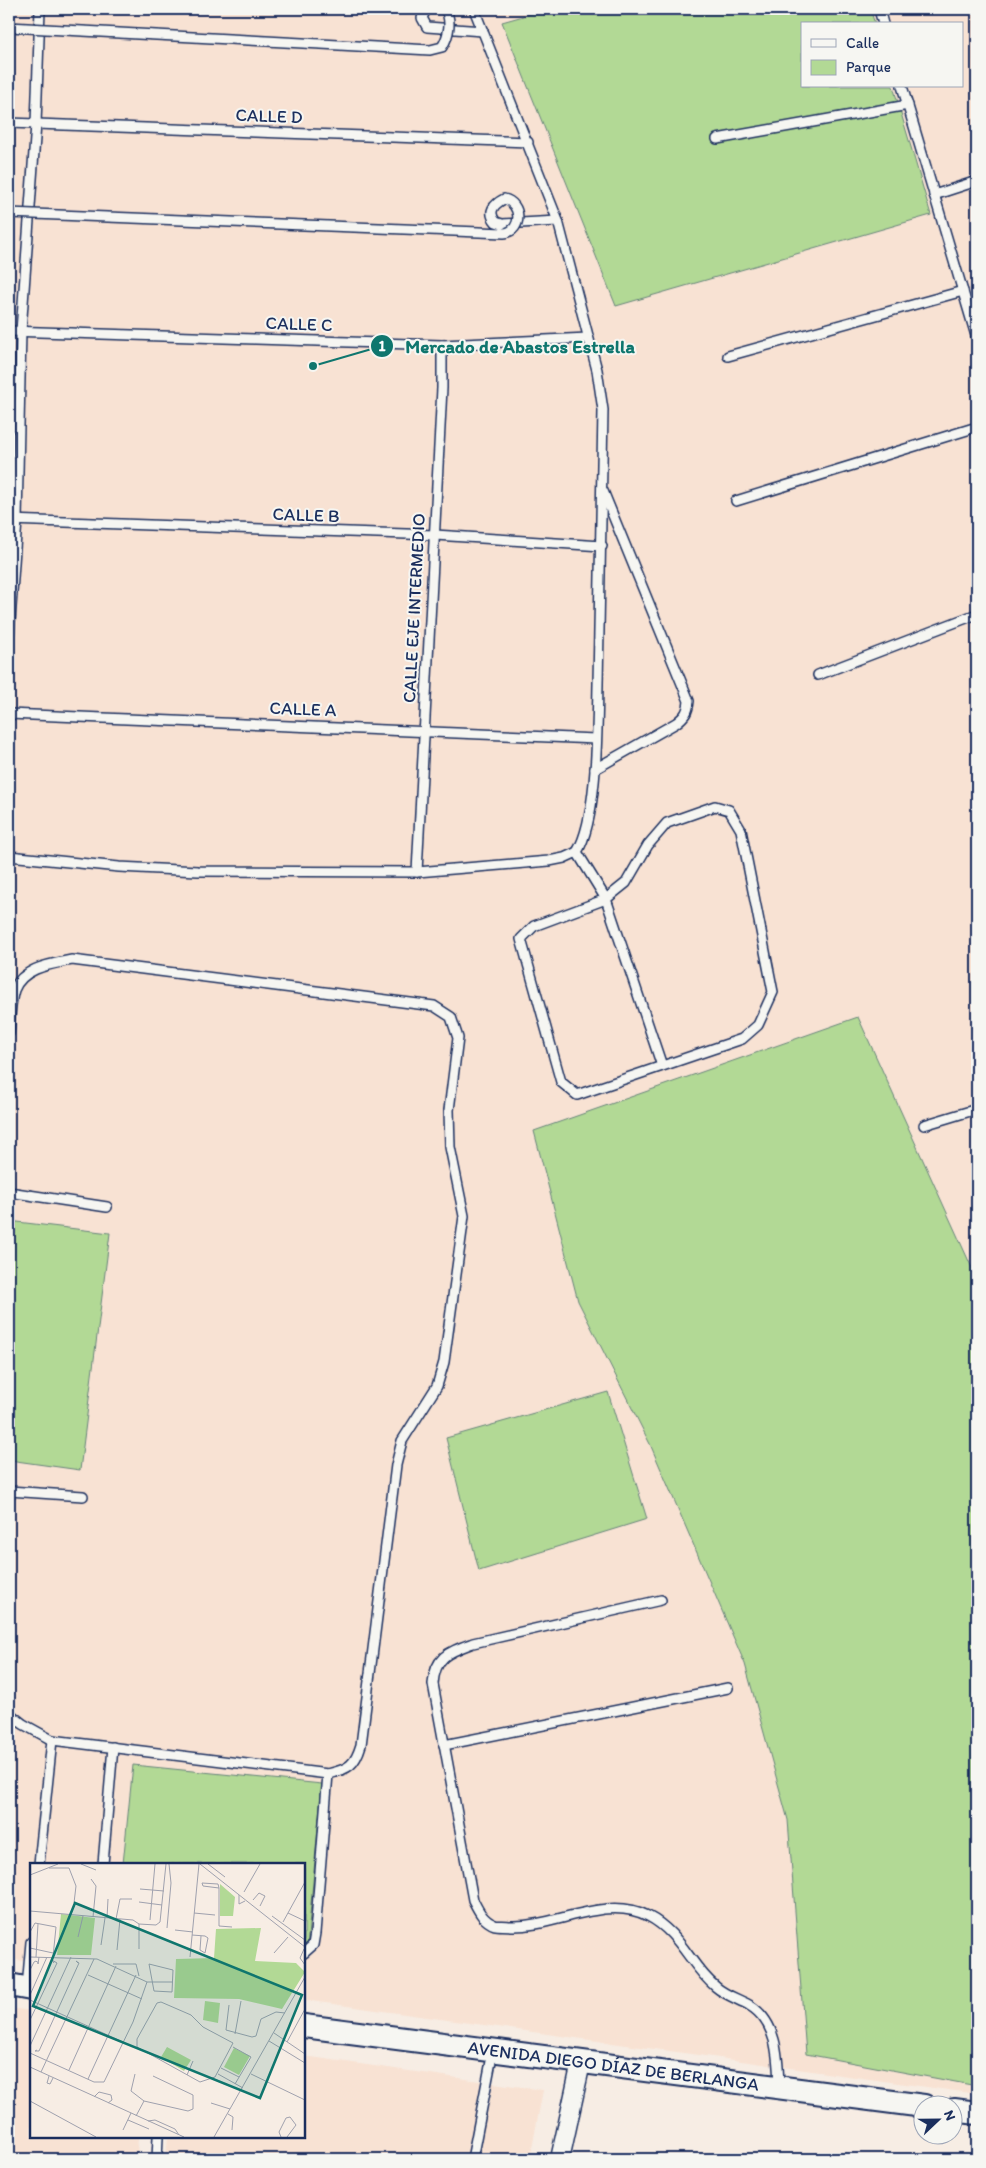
<svg xmlns="http://www.w3.org/2000/svg" width="986" height="2168" viewBox="0 0 986 2168" font-family="Itim,sans-serif">
<rect width="100%" height="100%" fill="#f7ede4"/>
<filter id="ink" filterUnits="userSpaceOnUse"><feTurbulence type="fractalNoise" baseFrequency=".02" numOctaves="2"/><feDisplacementMap in="SourceGraphic" scale="10" xChannelSelector="R" yChannelSelector="G"/><feConvolveMatrix kernelMatrix="1 2 1 2 8 2 1 2 1" color-interpolation-filters="sRGB"/></filter>
<g filter="url(#ink)">
<g fill="#f8e2d3" fill-rule="evenodd">
<path d="M 9,9 L 977,9 L 977,2094 L 304,2000 L 304,1864 L 31,1864 L 31,1962 L 9,1959 ZM 802,24 L 962,24 L 962,86 L 802,86 Z"/>
<path d="M 9,2008 L 31,2011 L 31,2137 L 138,2137 L 137,2159 L 9,2159 Z"/>
<path d="M 304,2056 L 543,2090 L 530,2159 L 166,2159 L 168,2137 L 304,2137 Z"/>
</g>
<g fill="#b2d995" stroke="#66847a">
<path d="M 548,9 L 870,9 L 875,24 L 802,24 L 802,86 L 893,86 L 931,215 L 616,306 L 502,22 Z"/>
<path d="M 858,1017 L 977,1279 L 977,2086 L 806,2054 L 788,1820 L 745,1664 L 650,1444 L 578,1301 L 534,1131 Z"/>
<path d="M 9,1221 L 110,1233 L 80,1470 L 9,1460 Z"/>
<path d="M 608,1392 L 647,1519 L 479,1571 L 446,1438 Z"/>
<path d="M 133,1765 L 322,1784 L 307,1947 L 304,1946 L 304,1864 L 123,1864 Z"/>
</g>
<g fill="none" stroke-linecap="round" stroke-linejoin="round">
<defs>
<g id="service">
<path d="M 426,9 L 422,18 L 427,27 L 483,31"/>
<path d="M 474,9 L 558,221 L 597,370 L 603,410 C 602,502 600,593 598,684 C 597,726 598,818 577,852"/>
<path d="M 879,9 L 883,24"/>
<path d="M 902,86 L 977,339"/>
<path d="M 9,123 L 528,142"/>
<path d="M 717,139 L 908,105"/>
<path d="M 934,195 L 977,181"/>
<path d="M 502,224 L 558,221"/>
<path d="M 9,331 L 442,345 L 588,338"/>
<path d="M 728,356 L 963,291"/>
<path d="M 736,501 L 977,427"/>
<path d="M 9,520 L 435,535 L 602,546"/>
<path d="M 9,636 L 17,520 L 21,331 L 36,124 L 40,9"/>
<path d="M 818,675 L 977,614"/>
<path d="M 9,714 L 596,739"/>
<path d="M 595,769 L 676,723 C 685,716 688,712 689,701 L 603,491"/>
<path d="M 715,806 L 729,810 L 741,830 L 773,992 L 758,1025 L 742,1039 L 577,1095 L 561,1082 L 521,939 L 534,926 L 606,899 L 626,883 L 648,845 L 667,823 Z"/>
<path d="M 577,852 L 606,899 L 662,1066"/>
<path d="M 9,856 L 119,867 L 198,871 L 417,872 L 549,861 L 564,858 L 577,852"/>
<path d="M 417,872 L 442,388 L 442,345"/>
<path d="M 9,1033 C 10,1020 10,1002 14,990 C 23,967 52,964 72,960 L 434,1006 L 451,1017 L 458,1038 L 449,1110 L 450,1147 L 464,1216 L 444,1362 L 437,1386 L 402,1441 L 396,1465 L 361,1745 C 355,1765 349,1769 328,1774 L 52,1740 L 23,1724 L 9,1713"/>
<path d="M 924,1125 L 977,1109"/>
<path d="M 9,1192 L 107,1207"/>
<path d="M 9,1491 L 83,1496"/>
<path d="M 661,1600 L 473,1643 C 449,1652 435,1656 433,1684 L 473,1900 C 478,1910 483,1921 495,1925 C 499,1926 506,1925 510,1926 C 555,1928 605,1894 648,1916 C 681,1933 690,1966 716,1987 C 725,1995 738,1999 749,2005 C 778,2022 778,2059 779,2087"/>
<path d="M 444,1745 L 728,1688"/>
<path d="M 39,1864 L 52,1740"/>
<path d="M 103,1864 L 113,1747"/>
<path d="M 304,1953 L 313,1945 L 315,1933 L 328,1774"/>
<path d="M 27,1988 L 31,1942"/>
<path d="M 157,2159 L 158,2137"/>
<path d="M 472,2159 L 493,2051"/>
</g>
<path id="minor" d="M 560,2159 L 581,2063"/>
<g id="tertiary">
<path d="M 9,1985 L 31,1989"/>
<path id="s1" d="M 304,2026 L 924,2106"/>
<path d="M 954,2110 L 977,2113"/>
</g>
</defs>
<use href="#service" stroke="#1b2f5e" stroke-width="12"/>
<use href="#minor" stroke="#1b2f5e" stroke-width="21"/>
<use href="#tertiary" stroke="#1b2f5e" stroke-width="26"/>
<use href="#service" stroke="#f6f6f2" stroke-width="9"/>
<use href="#minor" stroke="#f6f6f2" stroke-width="18"/>
<use href="#tertiary" stroke="#f6f6f2" stroke-width="22"/>
<defs>
<g id="service-bridge">
<path d="M 9,27 L 430,50 L 442,47 C 449,36 452,20 445,9"/>
<path d="M 9,213 L 504,233 C 523,231 522,203 504,199 C 494,204 487,212 496,222 L 502,224"/>
</g>
</defs>
<use href="#service-bridge" stroke="#1b2f5e" stroke-width="12" stroke-linecap="butt"/>
<use href="#service-bridge" stroke="#f6f6f2" stroke-width="9"/>
</g>
</g>
<g text-anchor="middle" stroke-width="4" stroke-linejoin="round" paint-order="stroke">
<g font-size="18" fill="#1b2f5e" stroke="#f6f6f2">
<text transform="translate(269 116) rotate(2)" y="6">CALLE D</text>
<text transform="translate(299 324) rotate(2)" y="6">CALLE C</text>
<text transform="translate(306 515) rotate(2)" y="6">CALLE B</text>
<text transform="translate(414 608) rotate(-87)" y="6">CALLE EJE INTERMEDIO</text>
<text transform="translate(303 709) rotate(2)" y="6">CALLE A</text>
<text dy="6" stroke="none"><textPath href="#s1" startOffset="312">AVENIDA DIEGO DÍAZ DE BERLANGA</textPath></text>
</g>
</g>
<g transform="translate(30 1863)">
<rect width="275" height="275" fill="#f7ede4"/>
<path d="M 190,21 L 205,34 L 203,53 L 190,53 ZM 31,51 L 65,55 L 61,92 L 27,92 ZM 231,65 L 225,98 L 266,100 L 275,109 L 252,146 L 209,136 L 144,135 L 146,96 L 184,95 L 186,66 ZM 175,138 L 190,140 L 188,160 L 173,157 ZM 137,184 L 161,197 L 154,208 L 131,194 ZM 204,185 L 220,193 L 209,212 L 194,204 Z" fill="#b2d995"/>
<path fill="none" stroke="#9fa1ae" stroke-width="1" d="M 51,1 L 66,7M 170,1 L 275,84M 178,1 L 195,14M 19,5 L 39,5 L 46,23 L 44,40M 0,12 L 28,1M 61,16 L 66,23 L 63,54M 172,20 L 188,21 L 189,25 L 173,23 ZM 189,25 L 189,63 L 202,64M 110,26 L 134,28M 214,29 L 230,1M 209,32 L 209,41 L 215,38M 223,37 L 229,30 L 235,33 L 230,43M 109,39 L 132,42M 0,48 L 103,57 L 109,61 L 109,86M 164,50 L 185,52M 258,50 L 275,58M 242,53 L 275,77M 77,55 L 78,36M 86,56 L 90,36 L 102,36M 120,57 L 125,1M 253,59 L 275,19M 109,61 L 126,62 L 130,59 L 136,1M 137,65 L 141,20 L 139,1M 145,67 L 163,69M 0,69 L 5,60 L 26,64 L 23,94M 162,72 L 175,73 L 178,75 L 175,90 L 170,87 L 171,73M 48,74 L 53,53M 71,82 L 75,55M 0,85 L 23,90M 274,86 L 270,95 L 275,102M 87,87 L 90,56M 244,90 L 258,74M 0,94 L 67,96 L 117,119M 6,94 L 8,61M 160,94 L 169,1M 83,101 L 106,101 L 109,113M 119,101 L 143,107 L 142,129 L 124,128 ZM 0,107 L 4,99 L 6,98 L 7,99 L 8,99 L 8,101 L 9,94M 58,112 L 112,136M 117,119 L 143,119M 0,132 L 17,94M 0,137 L 93,179M 131,139 L 161,152 L 173,164 L 203,180 L 185,214 L 170,219 L 107,184 L 107,176 L 127,140 ZM 199,142 L 196,167 L 222,174 L 226,173 L 231,156 L 246,149 L 255,150M 0,157 L 27,100 L 22,97 L 24,100M 244,170 L 275,191M 205,171 L 211,138M 239,178 L 275,200M 257,179 L 275,146M 0,183 L 41,94M 203,184 L 221,194 L 205,221M 7,187 L 5,188 L 9,188 L 49,100 L 46,98 L 48,100M 0,190 L 64,219 L 74,219 L 103,159 L 117,119M 0,204 L 154,274M 191,205 L 209,214M 39,207 L 86,103M 11,209 L 64,96M 105,211 L 101,228 L 114,238M 188,211 L 213,225M 221,211 L 275,237M 157,212 L 163,198M 19,213 L 17,220 L 20,221 L 23,215M 58,216 L 106,112M 64,234 L 69,229 L 81,232 L 82,237 L 78,240M 0,238 L 66,274M 181,240 L 200,246M 198,251 L 203,254 L 202,267M 106,253 L 114,238 L 158,248 L 163,246 L 163,232 L 123,213M 98,257 L 119,266M 118,258 L 125,257 L 145,266 L 149,272M 93,267 L 101,250M 184,274 L 275,114M 251,274 L 249,269 L 256,255 L 260,254 L 266,262 L 257,274"/>
<path fill="#0f766e" fill-opacity="0.15" stroke="#0f766e" stroke-width="2.5" d="M 45,40 L 272,132 L 230,235 L 3,143 Z"/>
<rect width="275" height="275" fill="none" stroke="#1b2f5e" stroke-width="2.5"/>
</g>
<path fill="none" stroke="#0f766e" stroke-width="2" d="M313 366L382 346"/>
<g fill="#0f766e" stroke="#f6f6f2" stroke-width="2">
<circle cx="313" cy="366" r="5"/>
<circle cx="382" cy="346" r="12"/>
</g>
<g font-size="15" text-anchor="middle" font-weight="bold" fill="#fff">
<text x="382" y="351">1</text>
</g>
<g font-size="19" text-anchor="middle" font-weight="bold" fill="#0f766e" stroke="#f6f6f2" stroke-width="4" stroke-linejoin="round" paint-order="stroke">
<text x="520" y="353">Mercado de Abastos Estrella</text>
</g>
<rect width="986" height="2168" fill="none" stroke="#f6f6f2" stroke-width="30"/>
<rect x="15" y="15" width="956" height="2138" fill="none" stroke="#1b2f5e" stroke-width="2" filter="url(#ink)"/>
<rect x="801" y="22" width="162" height="65" fill="#f6f6f2" stroke="#9ea6b7"/>
<rect x="811" y="39" width="25" height="8" fill="#f6f6f2" stroke="#9ea6b7"/>
<text x="846" y="48" font-size="15" fill="#1b2f5e">Calle</text>
<rect x="811" y="60" width="25" height="15" fill="#b2d995" stroke="#9ea6b7"/>
<text x="846" y="72" font-size="15" fill="#1b2f5e">Parque</text>
<g transform="translate(938 2120) rotate(68)"><circle r="24" fill="#f6f6f2" stroke="#9ea6b7"/>
<path d="M0-4L9 19L0 12L-9 19Z" fill="#1b2f5e"/>
<text y="-8" font-size="14" font-weight="bold" text-anchor="middle" fill="#1b2f5e">N</text>
</g>
</svg>
